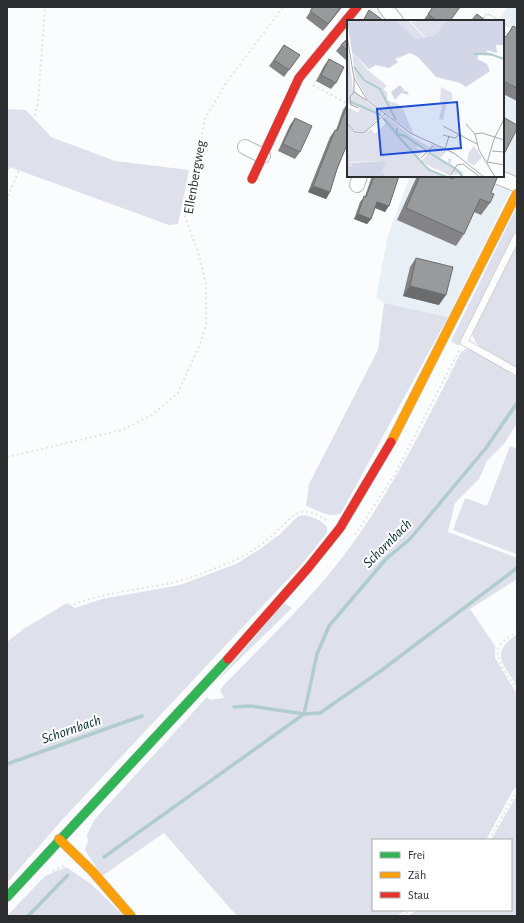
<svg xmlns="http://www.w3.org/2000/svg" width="524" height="923" viewBox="0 0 524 923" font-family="'Alegreya Sans',sans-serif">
<rect width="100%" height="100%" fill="#fafcfd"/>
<path fill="#e8f0f6" d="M 507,7 L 517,7 L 517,178 L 448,317 L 384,303 L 376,298 L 388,235 L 410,176 L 503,176 L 503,21 L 498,21 Z"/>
<g fill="#dee0ec">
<path d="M 7,109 L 26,110 L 51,137 L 115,161 L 189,170 L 178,224 L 169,225 L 10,167 L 7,173 Z"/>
<path d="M 517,206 L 517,228 L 459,346 L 451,341 Z"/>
<path d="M 517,241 L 517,369 C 503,361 475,351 472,333 Z"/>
<path d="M 384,303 L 448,317 L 341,513 C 328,519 319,510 306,506 L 309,484 L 378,350 Z"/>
<path d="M 466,349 L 472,350 L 517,377 L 517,423 L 504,444 L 487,461 L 479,479 L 455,503 L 448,532 L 517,558 L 517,579 L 470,609 L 495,646 L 495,658 L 517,694 L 517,786 L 512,792 L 486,840 L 373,840 L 373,910 L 407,910 L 396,916 L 237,916 L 164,833 L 102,876 L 85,850 L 88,841 L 87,835 L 94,820 L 207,697 L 210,700 L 224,698 L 220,690 L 223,686 C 266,641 313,598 350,547 C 394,486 428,419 461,352 Z"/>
<path d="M 510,446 L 517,449 L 516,554 L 453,530 L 465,498 L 487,506 Z"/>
<path d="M 302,515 C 312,516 320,519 327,527 L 327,533 L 302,564 L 62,820 L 7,883 L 7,642 L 25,628 L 67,603 L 75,608 L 102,599 L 180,585 L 236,564 L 260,549 L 279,535 L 296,518 Z"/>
<path d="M 284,603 L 292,608 L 215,683 Z"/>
<path d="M 517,634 L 517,686 C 502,662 490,654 517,634 Z"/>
<path d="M 517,795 L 517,916 L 407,916 L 417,910 L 511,910 L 511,840 L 491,840 Z"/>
<path d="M 66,867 L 91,884 L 124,916 L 7,916 L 45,876 Z"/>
</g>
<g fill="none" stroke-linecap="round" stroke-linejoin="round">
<g stroke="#b0cccd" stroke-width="3.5">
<path d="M 234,707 L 251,706 L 304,714 L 320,713 L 382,670 L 517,568"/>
<path d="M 7,764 L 142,716"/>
<path d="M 104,857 L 304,714 L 317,654 L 329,626 L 386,559 L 410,539 L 486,448 L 517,403"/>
<path d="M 28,916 L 68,875"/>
</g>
<defs>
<g id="lane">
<path d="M 488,18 L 493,21"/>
<path d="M 503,27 L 517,35"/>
<path d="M 517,236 L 464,342 L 517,372"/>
</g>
<g id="street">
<path d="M 385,7 L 396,21"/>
<path d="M 245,147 L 263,156"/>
<path d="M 496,176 L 517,185"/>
<path d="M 357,185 L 360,176"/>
</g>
<path id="fast" d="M 7,897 L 228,659"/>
<g id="slow">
<path d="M 391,442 L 517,193"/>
<path d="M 59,839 L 92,871 L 131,916"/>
</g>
<g id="jam">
<path d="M 252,179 L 299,78 L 357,7"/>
<path d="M 228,659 L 308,568 L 340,528 L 391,442"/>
</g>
</defs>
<use href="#lane" stroke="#b9bbbc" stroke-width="8"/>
<use href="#street" stroke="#b9bbbc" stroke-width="16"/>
<use href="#fast" stroke="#b9bbbc" stroke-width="10"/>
<use href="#slow" stroke="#b9bbbc" stroke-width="10"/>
<use href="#jam" stroke="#b9bbbc" stroke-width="10"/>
<g stroke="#e4e4e4" stroke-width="2" stroke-dasharray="2 3" stroke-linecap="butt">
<path d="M 313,85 L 348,104"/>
<path d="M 7,201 L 10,191 L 28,149 L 38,102 L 45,7"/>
<path d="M 7,457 L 122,430 L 152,415 L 178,393 L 201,342 L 206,324 L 206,285 L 199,255 L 185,217 L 205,119 L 226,83 L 283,7"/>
<path d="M 355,535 L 395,474 L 460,349"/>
<path d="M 517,631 C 512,635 504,640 500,645 C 491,656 511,679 517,689"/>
<path d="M 7,648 C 24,634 42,620 62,610 C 99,591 140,591 179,581 C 197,576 216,568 233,561 C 249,554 263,544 276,532 C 284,526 291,514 302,512 C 311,510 319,516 327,520"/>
<path d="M 489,840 L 517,791"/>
<path d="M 53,871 L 65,865"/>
<path d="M 402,916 L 412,910"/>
</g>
<use href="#lane" stroke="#feffff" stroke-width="7"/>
<use href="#street" stroke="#feffff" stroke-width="14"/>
<use href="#fast" stroke="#30b455" stroke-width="9"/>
<use href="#slow" stroke="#ff9f0a" stroke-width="9"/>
<use href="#jam" stroke="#e5322d" stroke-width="9"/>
</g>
<g fill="#848486">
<path d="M 313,7 L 342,7 L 323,31 L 306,18 Z"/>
<path d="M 433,7 L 450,21 L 423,21 Z"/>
<path d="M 513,26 L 517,28 L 517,101 L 503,94 L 503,35 L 506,37 Z"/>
<path d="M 348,38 L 348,62 L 336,51 L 341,45 Z"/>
<path d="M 284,45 L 300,55 L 284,77 L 269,66 Z"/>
<path d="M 329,59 L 336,83 L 331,89 L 316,81 L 324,66 Z"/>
<path d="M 348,102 L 348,142 L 337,169 L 330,192 L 326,199 L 308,192 L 330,137 L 335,130 L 336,130 L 343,110 Z"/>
<path d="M 295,118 L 300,152 L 295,159 L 278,151 L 290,125 Z"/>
<path d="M 372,176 L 399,176 L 385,212 L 375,208 L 371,219 L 367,224 L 354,219 L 360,202 L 365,196 Z"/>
<path d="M 417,176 L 446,176 L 451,178 L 452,176 L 492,176 L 490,203 L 481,215 L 474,212 L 464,234 L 456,246 L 397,220 Z"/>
<path d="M 416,258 L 439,305 L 403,296 L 410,267 Z"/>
</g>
<g fill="#6b6c6d">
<path d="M 341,7 L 342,7 L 323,31 L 328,24 Z"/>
<path d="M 313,186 L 330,192 L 326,199 L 308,192 Z"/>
<path d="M 377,202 L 389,206 L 385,212 L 373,207 Z"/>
<path d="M 358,214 L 371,219 L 367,224 L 354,219 Z"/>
<path d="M 410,286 L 446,295 L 439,305 L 403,296 Z"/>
</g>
<g fill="#999a9c" stroke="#6b6c6d">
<path d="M 313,7 L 341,7 L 328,24 L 310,11 Z"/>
<path d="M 433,7 L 460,7 L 450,21 L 437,21 L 428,14 Z"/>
<path d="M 369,10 L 384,21 L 363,21 Z"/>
<path d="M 477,14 L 486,21 L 471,21 Z"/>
<path d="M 513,26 L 517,28 L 517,88 L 503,81 L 503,34 L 506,37 Z"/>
<path d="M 348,38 L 348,51 L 341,45 Z"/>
<path d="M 284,45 L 300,55 L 289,70 L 274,60 Z"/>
<path d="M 329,59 L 344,67 L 336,83 L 321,75 Z"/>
<path d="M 348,103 L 348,142 L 337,169 L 330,192 L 313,186 L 335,130 L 337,131 Z"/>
<path d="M 503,117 L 517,125 L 517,129 L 504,154 L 503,154 Z"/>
<path d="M 295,118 L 312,126 L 300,152 L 283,144 Z"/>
<path d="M 374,176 L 399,176 L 389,206 L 377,202 L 371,219 L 358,214 L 364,196 L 366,197 Z"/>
<path d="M 420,176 L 446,176 L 453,179 L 454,176 L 492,176 L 497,178 L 491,193 L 494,194 L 490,203 L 480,199 L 464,234 L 406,208 Z"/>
<path d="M 416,258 L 453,267 L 446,295 L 410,286 Z"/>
</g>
<g text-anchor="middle" stroke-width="4" stroke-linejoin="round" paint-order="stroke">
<g font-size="14" fill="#2b2d2f" stroke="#fff">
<text transform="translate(194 177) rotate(-80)" y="5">Ellenbergweg</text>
</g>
<g font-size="15" font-style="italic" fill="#062f31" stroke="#fff">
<text transform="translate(387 543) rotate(-45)" y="5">Schornbach</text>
<text transform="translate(71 729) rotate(-19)" y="5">Schornbach</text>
</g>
</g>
<g transform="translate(347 20)">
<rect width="157" height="157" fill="#fafcfd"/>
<path d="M 49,0 L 61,0 L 78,18 L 69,19 ZM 78,0 L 100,0 L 87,16 L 79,18 L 64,2 ZM 0,17 L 6,70 L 35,93 L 18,113 L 9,111 L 0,103 L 0,89 L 3,88 L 11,93 L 14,87 L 0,84 ZM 5,32 L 22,51 L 40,66 L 36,69 L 40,72 L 40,80 L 51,84 L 56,89 L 67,115 L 21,80 L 8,57 ZM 94,67 L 105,73 L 106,79 L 100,82 L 96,100 L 92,99 L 95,85 L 93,83 ZM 39,96 L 65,117 L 83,127 L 84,124 L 104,132 L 116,140 L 100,131 L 93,138 L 101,143 L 101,139 L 105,139 L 103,144 L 116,152 L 116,157 L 112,153 L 106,155 L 108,148 L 103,156 L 90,149 L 93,145 L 89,150 L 75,141 L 82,131 L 70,126 L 70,128 L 75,130 L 73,136 L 69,135 L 72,140 L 85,151 L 101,157 L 36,157 L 39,153 L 33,152 L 39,143 L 36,141 L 3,142 L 5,147 L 0,146 L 0,104 L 10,113 L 17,114 L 24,109 L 28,114 L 39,103 L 35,98 Z" fill="#dee0ec"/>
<path d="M 0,0 L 49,0 L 69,19 L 87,16 L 100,0 L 157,0 L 157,25 L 149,25 L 150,33 L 139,30 L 144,36 L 132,35 L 130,39 L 140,44 L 143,51 L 119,67 L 113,63 L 89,57 L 71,37 L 63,33 L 48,39 L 51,42 L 42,48 L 29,45 L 22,49 L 5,32 ZM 53,65 L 57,70 L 56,71 L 60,71 L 62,75 L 54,73 L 48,80 L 44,72 ZM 36,141 L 39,143 L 34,152 L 39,153 L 36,157 L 0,157 L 0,146 L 5,146 L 3,143 Z" fill="#d2d6e7"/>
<path d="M 127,126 L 135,137 L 127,146 L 120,141 L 122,132 Z" fill="#dee0ec"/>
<path fill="none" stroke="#b0cccd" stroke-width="2" d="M 127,34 L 143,34 L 157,39M 7,47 L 17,60 L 33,69 L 49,100M 4,82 L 34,95M 36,98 L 50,114 L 58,116 L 80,131M 50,108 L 50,115 L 82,150 L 100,157M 81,132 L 109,149 L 116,157"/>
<path fill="none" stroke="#a7a9ab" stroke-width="1" d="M 0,16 L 7,58 L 20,80 L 63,113 L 107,133 L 137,157M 7,58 L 7,72 L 19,80M 7,72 L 3,77 L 4,85 L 12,88M 0,103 L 8,112 L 17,113 L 38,94M 119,104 L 128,114 L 132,130 L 148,157M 96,106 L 130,124M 128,114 L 135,113 L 157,120M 96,115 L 108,118 L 113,114M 98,129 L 102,116M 145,131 L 157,132M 74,138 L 86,126M 141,142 L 157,145M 140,143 L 147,119 L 157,99M 104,155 L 110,145 L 116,144 L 133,157"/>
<path fill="#1d4ed8" fill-opacity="0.15" stroke="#1d4ed8" stroke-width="2" d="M 110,82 L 114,128 L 34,135 L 30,89 Z"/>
<rect width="157" height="157" fill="none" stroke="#2b2d2f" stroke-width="2"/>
</g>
<rect width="524" height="923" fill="none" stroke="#2b2d2f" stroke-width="16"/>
<rect x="372" y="839" width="140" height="72" fill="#ffffff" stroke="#aaabac"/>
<rect x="380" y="852" width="20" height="6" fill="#30b455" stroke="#aaabac"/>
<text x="408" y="859" font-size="12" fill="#2b2d2f">Frei</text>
<rect x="380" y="872" width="20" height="6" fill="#ff9f0a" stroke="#aaabac"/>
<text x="408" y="879" font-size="12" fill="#2b2d2f">Zäh</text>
<rect x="380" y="892" width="20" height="6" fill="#e5322d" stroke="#aaabac"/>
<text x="408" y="899" font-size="12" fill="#2b2d2f">Stau</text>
</svg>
